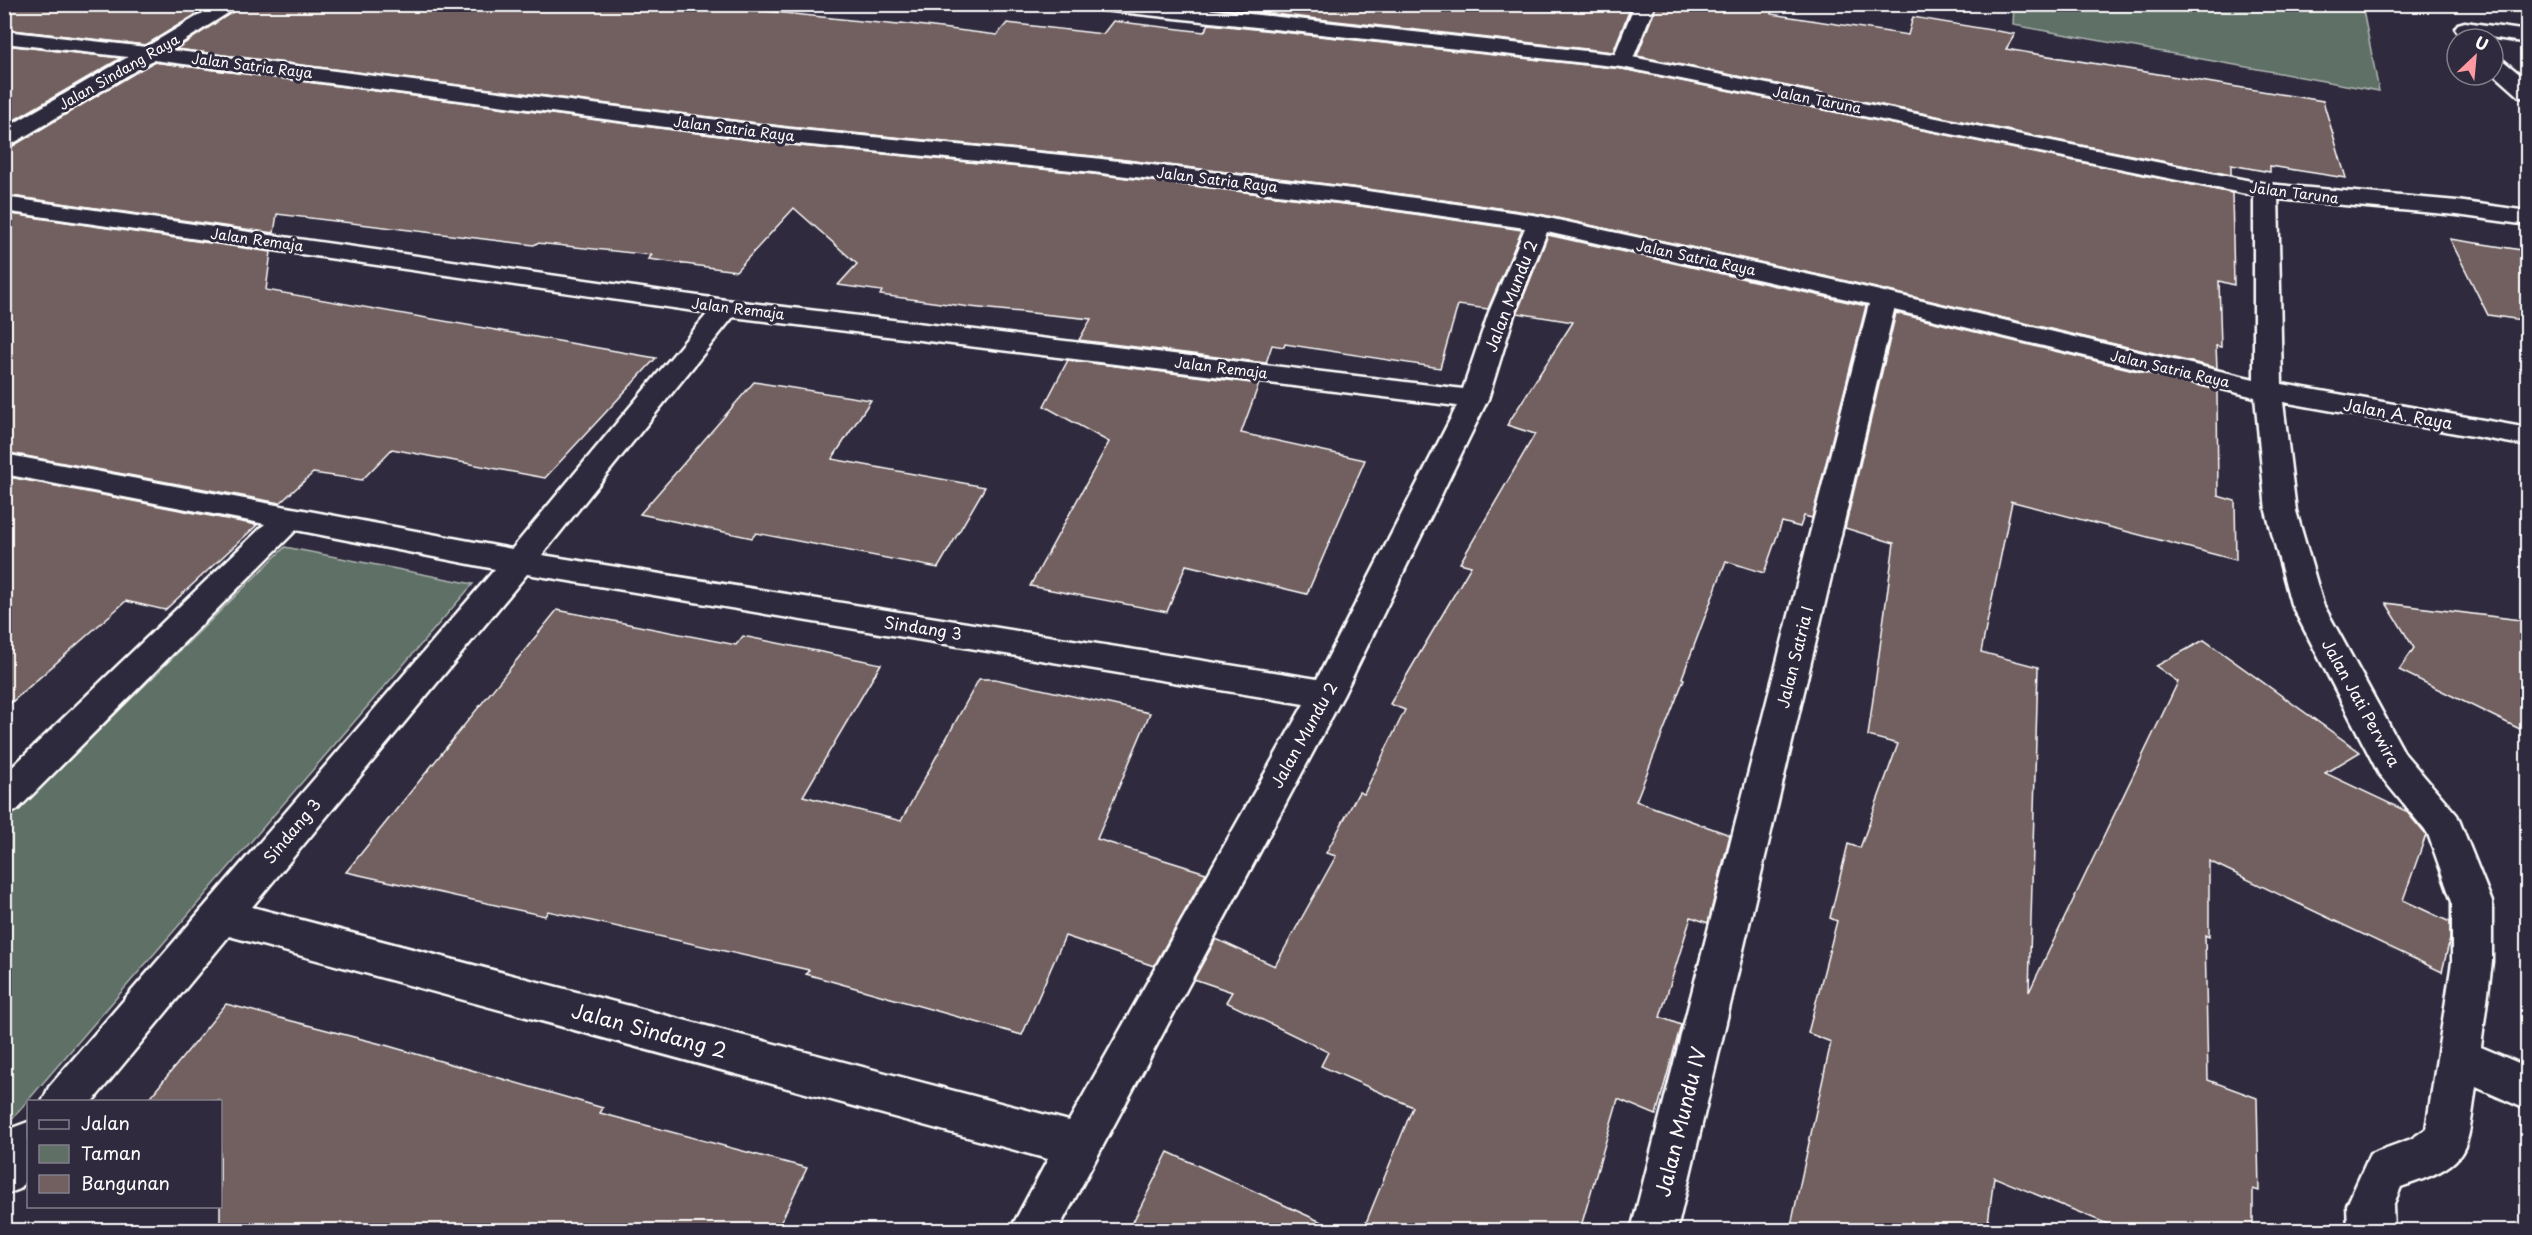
<svg xmlns="http://www.w3.org/2000/svg" width="2532" height="1235" viewBox="0 0 2532 1235" font-family="'Playpen Sans',sans-serif">
<rect width="100%" height="100%" fill="#2f2a3d"/>
<filter id="ink" filterUnits="userSpaceOnUse"><feTurbulence type="fractalNoise" baseFrequency=".0167" numOctaves="2"/><feDisplacementMap in="SourceGraphic" scale="12" xChannelSelector="R" yChannelSelector="G"/><feConvolveMatrix kernelMatrix="1 2 1 2 8 2 1 2 1" color-interpolation-filters="sRGB"/></filter>
<g filter="url(#ink)">
<g fill="#5f6f66" stroke="#afb7b2" stroke-width="1.5">
<path d="M 2014,5 L 2362,5 L 2379,91 L 2013,25 Z"/>
<path d="M 285,547 L 473,584 L 5,1127 L 5,823 Z"/>
</g>
<g fill="#725f5f" stroke="#fff" stroke-width="1.5">
<path d="M 4,4 L 213,4 L 146,45 L 4,29 Z"/>
<path d="M 244,4 L 699,4 L 898,25 L 901,23 L 997,35 L 1007,23 L 1103,34 L 1113,21 L 1204,32 L 1209,24 L 1622,69 L 2232,193 L 2234,285 L 2219,281 L 2221,347 L 2216,346 L 2217,368 L 1833,278 L 1539,214 L 1360,188 L 1093,156 L 789,127 L 176,49 Z"/>
<path d="M 1222,4 L 1632,4 L 1613,52 L 1220,8 Z"/>
<path d="M 1657,4 L 1774,4 L 1771,14 L 1908,35 L 1913,17 L 2015,34 L 2006,49 L 2323,101 L 2346,178 L 2270,166 L 2270,172 L 2231,165 L 2231,175 L 1637,56 Z"/>
<path d="M 4,45 L 121,58 L 4,126 Z"/>
<path d="M 153,62 L 789,145 L 1093,174 L 1360,206 L 1522,230 L 1488,309 L 1458,305 L 1440,368 L 1285,344 L 1284,347 L 1272,345 L 1266,363 L 1079,340 L 1091,319 L 970,307 L 880,295 L 882,291 L 838,285 L 857,264 L 794,208 L 736,271 L 648,259 L 652,255 L 537,243 L 534,245 L 277,214 L 274,233 L 4,195 L 4,148 L 13,146 Z"/>
<path d="M 4,213 L 271,252 L 266,290 L 656,358 L 545,478 L 392,449 L 362,480 L 313,473 L 280,503 L 4,452 Z"/>
<path d="M 1548,235 L 1866,306 L 1812,518 L 1804,516 L 1800,527 L 1782,522 L 1764,573 L 1726,561 L 1682,678 L 1684,679 L 1636,801 L 1730,835 L 1708,923 L 1691,917 L 1660,1017 L 1681,1025 L 1656,1115 L 1618,1099 L 1580,1230 L 1363,1230 L 1413,1107 L 1321,1066 L 1328,1052 L 1226,1002 L 1232,992 L 1194,979 L 1216,939 L 1275,966 L 1336,856 L 1326,853 L 1359,792 L 1364,794 L 1405,710 L 1390,704 L 1471,566 L 1460,563 L 1535,434 L 1507,425 L 1573,322 L 1517,313 Z"/>
<path d="M 2450,239 L 2528,251 L 2528,321 L 2488,315 Z"/>
<path d="M 1896,313 L 2217,390 L 2218,496 L 2235,501 L 2236,560 L 2010,501 L 2012,502 L 1981,652 L 2038,667 L 2029,992 L 2178,682 L 2156,666 L 2204,640 L 2360,752 L 2325,773 L 2406,811 L 2426,835 L 2403,900 L 2450,922 L 2450,939 L 2442,972 L 2209,861 L 2209,937 L 2205,935 L 2208,1080 L 2257,1098 L 2259,1191 L 2253,1189 L 2253,1230 L 2122,1230 L 1994,1177 L 1987,1230 L 1790,1230 L 1831,1042 L 1808,1033 L 1837,921 L 1830,918 L 1848,844 L 1860,848 L 1898,744 L 1868,736 L 1894,543 L 1845,528 Z"/>
<path d="M 1068,360 L 1259,384 L 1241,433 L 1365,460 L 1307,594 L 1186,565 L 1167,612 L 1030,586 L 1109,442 L 1044,406 Z"/>
<path d="M 754,382 L 871,400 L 832,459 L 985,487 L 938,568 L 756,533 L 752,538 L 640,514 Z"/>
<path d="M 4,476 L 257,525 L 165,610 L 126,601 L 4,709 Z"/>
<path d="M 2386,603 L 2528,621 L 2528,733 L 2399,670 L 2414,648 Z"/>
<path d="M 557,610 L 736,645 L 743,636 L 881,664 L 803,796 L 901,821 L 979,679 L 995,679 L 1150,713 L 1097,839 L 1206,873 L 1154,966 L 1065,936 L 1022,1035 L 806,974 L 809,970 L 548,911 L 545,916 L 346,872 Z"/>
<path d="M 226,1004 L 385,1045 L 603,1108 L 600,1113 L 807,1168 L 777,1230 L 220,1230 L 220,1101 L 147,1101 Z"/>
<path d="M 1168,1152 L 1339,1230 L 1129,1230 Z"/>
</g>
<g fill="none" stroke-linecap="round" stroke-linejoin="round">
<defs>
<g id="service">
<path d="M 2465,22 L 2528,31 L 2528,43 L 2458,32 L 2455,28 L 2458,24 Z"/>
<path d="M 2493,56 L 2500,58 L 2528,81 L 2528,98 L 2520,97 L 2493,73 Z"/>
</g>
<g id="minor">
<path d="M 218,4 L 242,4 L 170,50 L 789,129 L 1093,158 L 1360,190 L 1539,216 L 1833,280 L 2254,379 L 2254,191 L 2258,186 L 2266,184 L 2274,186 L 2278,191 L 2282,384 L 2528,428 L 2528,446 L 2283,402 L 2296,511 L 2323,604 L 2405,754 L 2457,815 L 2492,902 L 2492,962 L 2481,1047 L 2528,1067 L 2528,1110 L 2476,1087 C 2466,1156 2471,1163 2401,1187 L 2393,1206 L 2394,1230 L 2348,1230 L 2347,1205 L 2370,1154 L 2411,1139 L 2426,1129 L 2452,962 L 2452,902 L 2428,834 L 2379,774 L 2291,604 L 2266,511 L 2255,397 L 1894,310 L 1677,1230 L 1631,1230 L 1869,304 L 1547,232 L 1515,312 L 1488,399 L 1344,694 L 1058,1230 L 1010,1230 L 1048,1159 L 229,936 L 92,1102 L 42,1102 L 49,1087 L 495,569 L 296,530 L 17,810 L 4,814 L 4,775 L 265,524 L 4,474 L 4,454 L 512,549 L 708,313 L 4,211 L 4,197 L 726,300 L 1463,389 L 1489,312 L 1525,228 L 1360,204 L 1093,172 L 789,143 L 153,60 L 12,144 L 4,146 L 4,129 L 128,57 L 4,43 L 4,31 L 146,47 ZM 733,317 L 1457,406 L 1317,679 L 542,555 ZM 527,574 L 1304,704 L 1069,1121 L 252,907 Z"/>
<path d="M 1635,4 L 1655,4 L 1632,61 L 1629,65 L 1622,67 L 1615,65 L 1612,61 Z"/>
<path d="M 28,1122 L 28,1178 L 20,1189 L 4,1195 L 4,1138 L 12,1128 Z"/>
</g>
<path id="tertiary" d="M 1093,4 L 1160,4 L 1622,55 L 2266,184 L 2457,201 L 2528,211 L 2528,225 L 2457,215 L 2266,198 L 1622,67 L 1102,10 L 1095,8 Z"/>
</defs>
<use href="#service" stroke="#fff" stroke-width="5"/>
<use href="#minor" stroke="#fff" stroke-width="5"/>
<use href="#tertiary" stroke="#fff" stroke-width="5"/>
<use href="#service" fill="#2f2a3d" fill-rule="evenodd"/>
<use href="#minor" fill="#2f2a3d" fill-rule="evenodd"/>
<use href="#tertiary" fill="#2f2a3d" fill-rule="evenodd"/>
</g>
</g>
<g text-anchor="middle" stroke-width="6" stroke-linejoin="round" paint-order="stroke">
<g font-size="14" fill="#fff" stroke="#2f2a3d">
<text transform="translate(252 66) rotate(7)" y="5">Jalan Satria Raya</text>
<text transform="translate(119 72) rotate(-30)" y="5">Jalan Sindang Raya</text>
<text transform="translate(1817 100) rotate(11)" y="5">Jalan Taruna</text>
<text transform="translate(734 129) rotate(7)" y="5">Jalan Satria Raya</text>
<text transform="translate(1217 180) rotate(7)" y="5">Jalan Satria Raya</text>
<text transform="translate(2294 193) rotate(7)" y="5">Jalan Taruna</text>
<text transform="translate(257 240) rotate(8)" y="5">Jalan Remaja</text>
<text transform="translate(1696 258) rotate(12)" y="5">Jalan Satria Raya</text>
<text transform="translate(738 309) rotate(7)" y="5">Jalan Remaja</text>
<text transform="translate(1221 368) rotate(7)" y="5">Jalan Remaja</text>
<text transform="translate(2170 369) rotate(13)" y="5">Jalan Satria Raya</text>
</g>
<g font-size="16" fill="#fff" stroke="#2f2a3d">
<text transform="translate(1511 296) rotate(-69)" y="6">Jalan Mundu 2</text>
<text transform="translate(2398 414) rotate(10)" y="6">Jalan A. Raya</text>
<text transform="translate(923 628) rotate(9)" y="6">Sindang 3</text>
<text transform="translate(1795 657) rotate(-76)" y="6">Jalan Satria I</text>
<text transform="translate(2361 703) rotate(61)" y="6">Jalan Jati Perwira</text>
<text transform="translate(1304 735) rotate(-61)" y="6">Jalan Mundu 2</text>
<text transform="translate(292 831) rotate(-50)" y="6">Sindang 3</text>
</g>
<g font-size="20" fill="#fff" stroke="#2f2a3d">
<text transform="translate(649 1031) rotate(15)" y="7">Jalan Sindang 2</text>
<text transform="translate(1681 1122) rotate(-76)" y="7">Jalan Mundu IV</text>
</g>
</g>
<rect width="2532" height="1235" fill="none" stroke="#2f2a3d" stroke-width="24"/>
<rect x="12" y="12" width="2508" height="1211" fill="none" stroke="#fff" stroke-width="2" filter="url(#ink)"/>
<rect x="27" y="1100" width="195" height="108" fill="#2f2a3d" stroke="#827f8b" stroke-width="1.5"/>
<rect x="39" y="1120" width="30" height="9" fill="#2f2a3d" stroke="#827f8b" stroke-width="1.5"/>
<text x="81" y="1130" font-size="18" fill="#ffffff">Jalan</text>
<rect x="39" y="1145" width="30" height="18" fill="#5f6f66" stroke="#827f8b" stroke-width="1.5"/>
<text x="81" y="1160" font-size="18" fill="#ffffff">Taman</text>
<rect x="39" y="1175" width="30" height="18" fill="#725f5f" stroke="#827f8b" stroke-width="1.5"/>
<text x="81" y="1190" font-size="18" fill="#ffffff">Bangunan</text>
<g transform="translate(2475 57) rotate(26)"><circle r="28" fill="#2f2a3d" stroke="#827f8b" stroke-width="1.5"/>
<path d="M0-4.5L10 22L0 15L-10 22Z" fill="#ff9aa2"/>
<text y="-9" font-size="16" font-weight="bold" text-anchor="middle" fill="#ffffff">U</text>
</g>
</svg>
